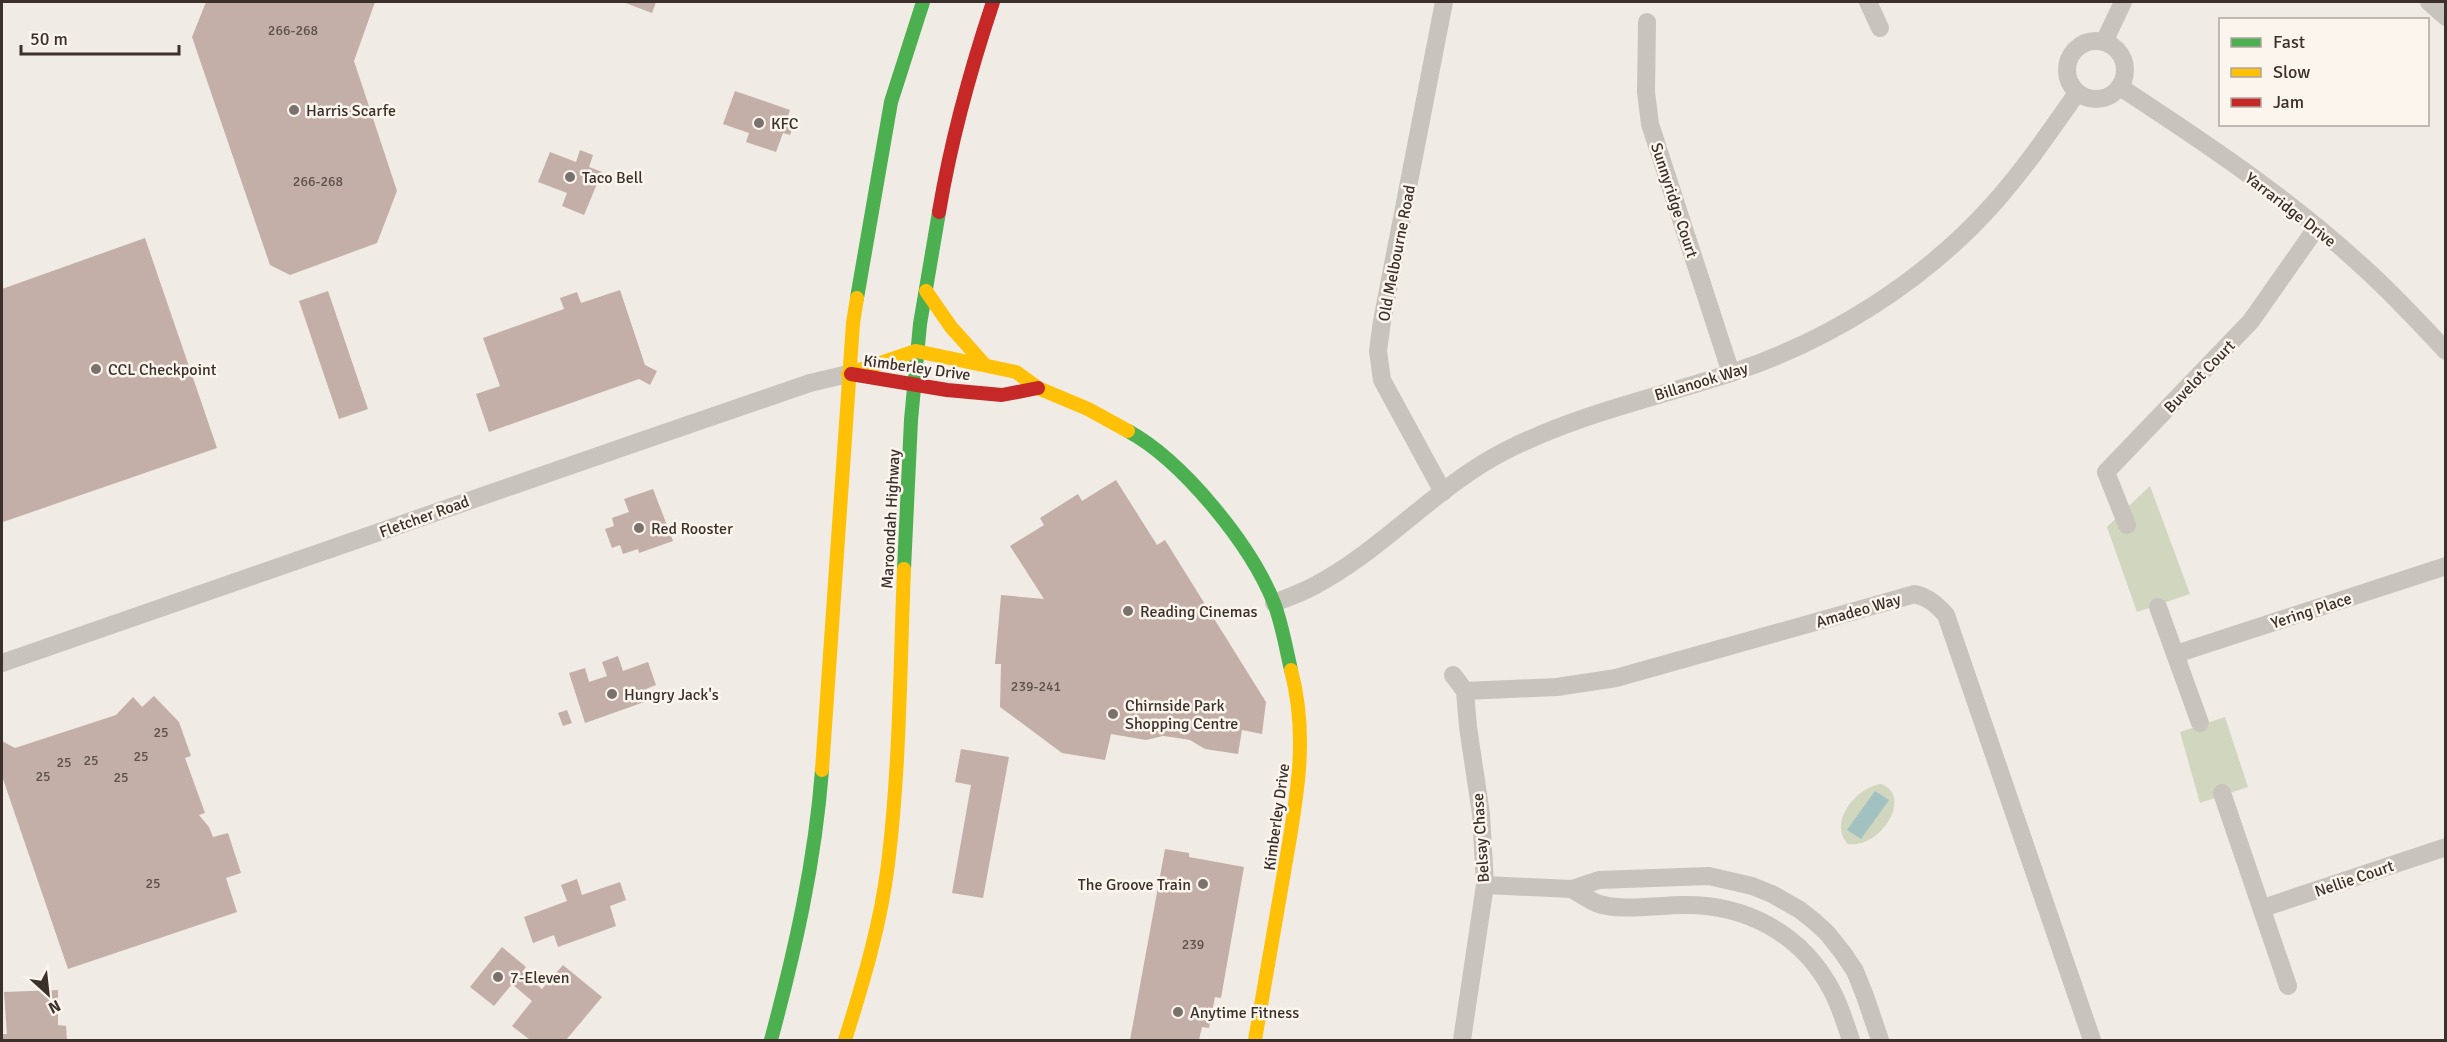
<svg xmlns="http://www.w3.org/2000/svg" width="2447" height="1042" viewBox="0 0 2447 1042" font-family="Signika,sans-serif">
<rect width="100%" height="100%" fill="#f0ebe5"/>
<g fill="#d1d6bf">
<path d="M 2150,486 L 2190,594 L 2137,612 L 2107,527 Z"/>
<path d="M 2225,717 L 2248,787 L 2200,803 L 2180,732 Z"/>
<path d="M 1881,784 C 1914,796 1880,849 1848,844 C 1827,822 1857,787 1881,784 Z"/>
</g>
<path fill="#a1c2c1" d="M 1875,791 L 1889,800 L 1861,839 L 1847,830 Z"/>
<g fill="#c3afa7">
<path d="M 206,2 L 375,2 L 354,61 L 397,191 L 377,243 L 290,275 L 270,265 L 192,37 Z"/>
<path d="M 623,2 L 656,2 L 652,13 Z"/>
<path d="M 735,91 L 790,110 L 787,119 L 795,121 L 790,135 L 783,133 L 776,152 L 746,142 L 749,133 L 723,124 Z"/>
<path d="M 580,150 L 593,155 L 589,167 L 602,172 L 584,215 L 562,206 L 567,193 L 538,182 L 550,152 L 576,162 Z"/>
<path d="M 145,238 L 217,448 L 3,522 L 2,289 Z"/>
<path d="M 620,290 L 645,365 L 657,371 L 650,385 L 639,379 L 489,432 L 476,394 L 500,386 L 483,338 L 564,309 L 560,298 L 577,292 L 581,303 Z"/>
<path d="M 328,291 L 368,409 L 339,419 L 299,301 Z"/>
<path d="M 1116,480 L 1157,545 L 1165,540 L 1266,702 L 1262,734 L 1242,730 L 1238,754 L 1205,749 L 1190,740 L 1178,738 L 1163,736 L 1146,740 L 1111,734 L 1105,760 L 1062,753 L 1000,707 L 1001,664 L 995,664 L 1001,595 L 1044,599 L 1010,546 L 1044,525 L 1040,518 L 1078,494 L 1082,501 Z"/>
<path d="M 653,489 L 673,541 L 639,553 L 638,549 L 623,554 L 620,545 L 612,548 L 605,529 L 614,526 L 612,518 L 629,512 L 624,499 Z"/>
<path d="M 618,656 L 623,671 L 648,662 L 656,685 L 646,689 L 650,700 L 585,723 L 569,673 L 585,668 L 589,682 L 607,676 L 602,662 Z"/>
<path d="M 154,696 L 179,722 L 191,756 L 185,758 L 205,813 L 199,815 L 209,827 L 213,837 L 228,833 L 241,873 L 226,878 L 237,912 L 68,969 L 2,776 L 2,741 L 15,748 L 116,715 L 133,697 L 142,707 Z"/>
<path d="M 567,710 L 572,723 L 563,726 L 558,713 Z"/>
<path d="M 961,749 L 1009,757 L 983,898 L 952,893 L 971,785 L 955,782 Z"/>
<path d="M 1165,849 L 1189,853 L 1189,857 L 1244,867 L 1221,998 L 1215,997 L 1209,1028 L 1202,1027 L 1199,1040 L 1130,1040 Z"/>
<path d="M 577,879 L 582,895 L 620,882 L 626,900 L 610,906 L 616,926 L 558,947 L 554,935 L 533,943 L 524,917 L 567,901 L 561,885 Z"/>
<path d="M 502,947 L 526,967 L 522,972 L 542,989 L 563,965 L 602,997 L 566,1040 L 530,1040 L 512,1026 L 532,1001 L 512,984 L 494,1006 L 470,987 Z"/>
<path d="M 58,990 L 58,1025 L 66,1026 L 67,1040 L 2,1040 L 2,1034 L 7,1034 L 4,992 Z"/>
</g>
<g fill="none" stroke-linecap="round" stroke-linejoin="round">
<g stroke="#c9c3be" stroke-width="18">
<path d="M 1868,2 L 1880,28"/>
<path d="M 2429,2 L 2446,17"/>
<path d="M 1647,22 L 1646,92 L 1650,124 L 1731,373"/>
<circle cx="2096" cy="70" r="29"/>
<path d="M 2104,42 L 2123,2"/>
<path d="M 2120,87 C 2204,142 2288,198 2362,266 C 2392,293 2419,322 2446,351"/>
<path d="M 1443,492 L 1382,380 L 1378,351 L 1382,321 L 1444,2"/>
<path d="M 2127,525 L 2106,472 L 2251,321 L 2317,227"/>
<path d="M 1274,603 C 1287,598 1301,593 1314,586 C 1383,550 1436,486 1505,451 C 1577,414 1655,398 1731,373 C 1830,341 1926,280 1995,202 C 2025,168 2051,130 2077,93"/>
<path d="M 2158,607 L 2200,723"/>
<path d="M 2176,654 L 2446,566"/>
<path d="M 2,663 C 271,571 540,475 810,383 L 848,374"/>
<path d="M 1453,675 L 1465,691 L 1468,727 L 1481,814 L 1485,885 L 1462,1040"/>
<path d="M 1465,691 L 1557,687 L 1616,678 L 1915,594 C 1929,598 1936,604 1946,615 L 2092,1040"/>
<path d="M 2222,793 L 2288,986"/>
<path d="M 1485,885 L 1572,889 L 1599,880 L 1709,876 L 1752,886 L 1772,894 L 1800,910 L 1814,921 L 1827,933 L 1843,953 L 1855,971 L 1865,996 L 1880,1040"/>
<path d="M 1572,889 C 1580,894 1588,899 1596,903 C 1619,912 1658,905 1683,905 C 1745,904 1801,933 1831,989 C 1840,1005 1845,1023 1851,1040"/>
<path d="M 2263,908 L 2446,847"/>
</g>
<g stroke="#4caf50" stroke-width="14">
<path d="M 857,298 L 891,102 L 923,2"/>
<path d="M 1128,431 C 1183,461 1251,545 1274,603 C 1282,624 1286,648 1291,670"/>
<path d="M 904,569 L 911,420 L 920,324 L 939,212"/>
<path d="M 771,1040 C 795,951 815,862 822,770"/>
</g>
<g stroke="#ffc107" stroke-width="14">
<path d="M 926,291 L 951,327 L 984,364"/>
<path d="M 848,374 L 916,351 L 1016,372 L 1038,388 L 1088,409 L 1128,431"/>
<path d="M 822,770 L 853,323 L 857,298"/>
<path d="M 845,1040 C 863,983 881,923 888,864 C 900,766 900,667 904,569"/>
<path d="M 1255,1040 C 1264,986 1274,932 1283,878 C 1295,807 1310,741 1291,670"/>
</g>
<g stroke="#c62828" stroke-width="14">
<path d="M 939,212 C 951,140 970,71 993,2"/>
<path d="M 851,374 L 947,390 L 1002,395 L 1038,388"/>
</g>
</g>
<g fill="#7a716c" stroke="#fbf5ee" stroke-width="2">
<circle cx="294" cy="110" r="6"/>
<circle cx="759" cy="123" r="6"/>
<circle cx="570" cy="177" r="6"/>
<circle cx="96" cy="369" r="6"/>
<circle cx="639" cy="528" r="6"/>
<circle cx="1128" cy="611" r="6"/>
<circle cx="612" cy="694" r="6"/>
<circle cx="1113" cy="714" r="6"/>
<circle cx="1203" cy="884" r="6"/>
<circle cx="498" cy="977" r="6"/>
<circle cx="1178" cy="1012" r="6"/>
</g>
<g text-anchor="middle" stroke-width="5" stroke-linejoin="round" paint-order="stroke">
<g font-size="14" fill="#5d504a">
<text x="293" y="35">266-268</text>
<text x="318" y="186">266-268</text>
<text x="1036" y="691">239-241</text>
<text x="161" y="737">25</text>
<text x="141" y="761">25</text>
<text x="91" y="765">25</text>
<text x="64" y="767">25</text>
<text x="43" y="781">25</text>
<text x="121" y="782">25</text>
<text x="153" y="888">25</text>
<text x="1193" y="949">239</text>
</g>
<g font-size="16" fill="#3b302b" stroke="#fbf5ee" text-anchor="start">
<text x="306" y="116">Harris Scarfe</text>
<text x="771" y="129">KFC</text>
<text x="582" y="183">Taco Bell</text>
<text x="108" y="375">CCL Checkpoint</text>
<text x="651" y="534">Red Rooster</text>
<text x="1140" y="617">Reading Cinemas</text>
<text x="624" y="700">Hungry Jack's</text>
<text x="1125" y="711">Chirnside Park<tspan x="1125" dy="18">Shopping Centre</tspan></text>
<text x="1191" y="890" text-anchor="end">The Groove Train</text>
<text x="510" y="983">7-Eleven</text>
<text x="1190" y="1018">Anytime Fitness</text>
</g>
<g font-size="16" fill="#3b302b" stroke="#fbf5ee">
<text transform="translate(1675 200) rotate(72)" y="6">Sunnyridge Court</text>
<text transform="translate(2291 209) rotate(38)" y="6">Yarraridge Drive</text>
<text transform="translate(1396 253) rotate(-79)" y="6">Old Melbourne Road</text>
<text transform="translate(917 367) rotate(8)" y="6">Kimberley Drive</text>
<text transform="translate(2199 376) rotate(-46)" y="6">Buvelot Court</text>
<text transform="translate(1701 381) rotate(-17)" y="6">Billanook Way</text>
<text transform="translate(424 516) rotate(-20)" y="6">Fletcher Road</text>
<text transform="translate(890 519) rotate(-87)" y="6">Maroondah Highway</text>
<text transform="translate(1858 610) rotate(-16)" y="6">Amadeo Way</text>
<text transform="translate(2311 610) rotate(-18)" y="6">Yering Place</text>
<text transform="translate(1276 817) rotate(-82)" y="6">Kimberley Drive</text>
<text transform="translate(1480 838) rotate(-94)" y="6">Belsay Chase</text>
<text transform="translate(2354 878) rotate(-19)" y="6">Nellie Court</text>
</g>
</g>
<rect width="2447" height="1042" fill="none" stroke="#3b302b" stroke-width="6"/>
<rect x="2219" y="18" width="210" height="108" fill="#fbf5ee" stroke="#aea6a0" stroke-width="1.5"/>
<rect x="2231" y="38" width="30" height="9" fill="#4caf50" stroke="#aea6a0" stroke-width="1.5"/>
<text x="2273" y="48" font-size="18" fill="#3b302b">Fast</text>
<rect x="2231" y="68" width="30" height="9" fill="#ffc107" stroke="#aea6a0" stroke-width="1.5"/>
<text x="2273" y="78" font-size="18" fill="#3b302b">Slow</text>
<rect x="2231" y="98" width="30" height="9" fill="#c62828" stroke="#aea6a0" stroke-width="1.5"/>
<text x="2273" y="108" font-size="18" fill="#3b302b">Jam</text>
<g transform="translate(48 994) rotate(153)" stroke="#fbf5ee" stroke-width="4.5" paint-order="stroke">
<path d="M0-4.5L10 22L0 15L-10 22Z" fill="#3b302b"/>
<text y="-9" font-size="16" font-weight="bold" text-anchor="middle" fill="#3b302b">N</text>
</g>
<path d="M21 45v9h158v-9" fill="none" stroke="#3b302b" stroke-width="3"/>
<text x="30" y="45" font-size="18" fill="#3b302b" stroke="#fbf5ee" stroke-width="4.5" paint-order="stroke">50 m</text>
</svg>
